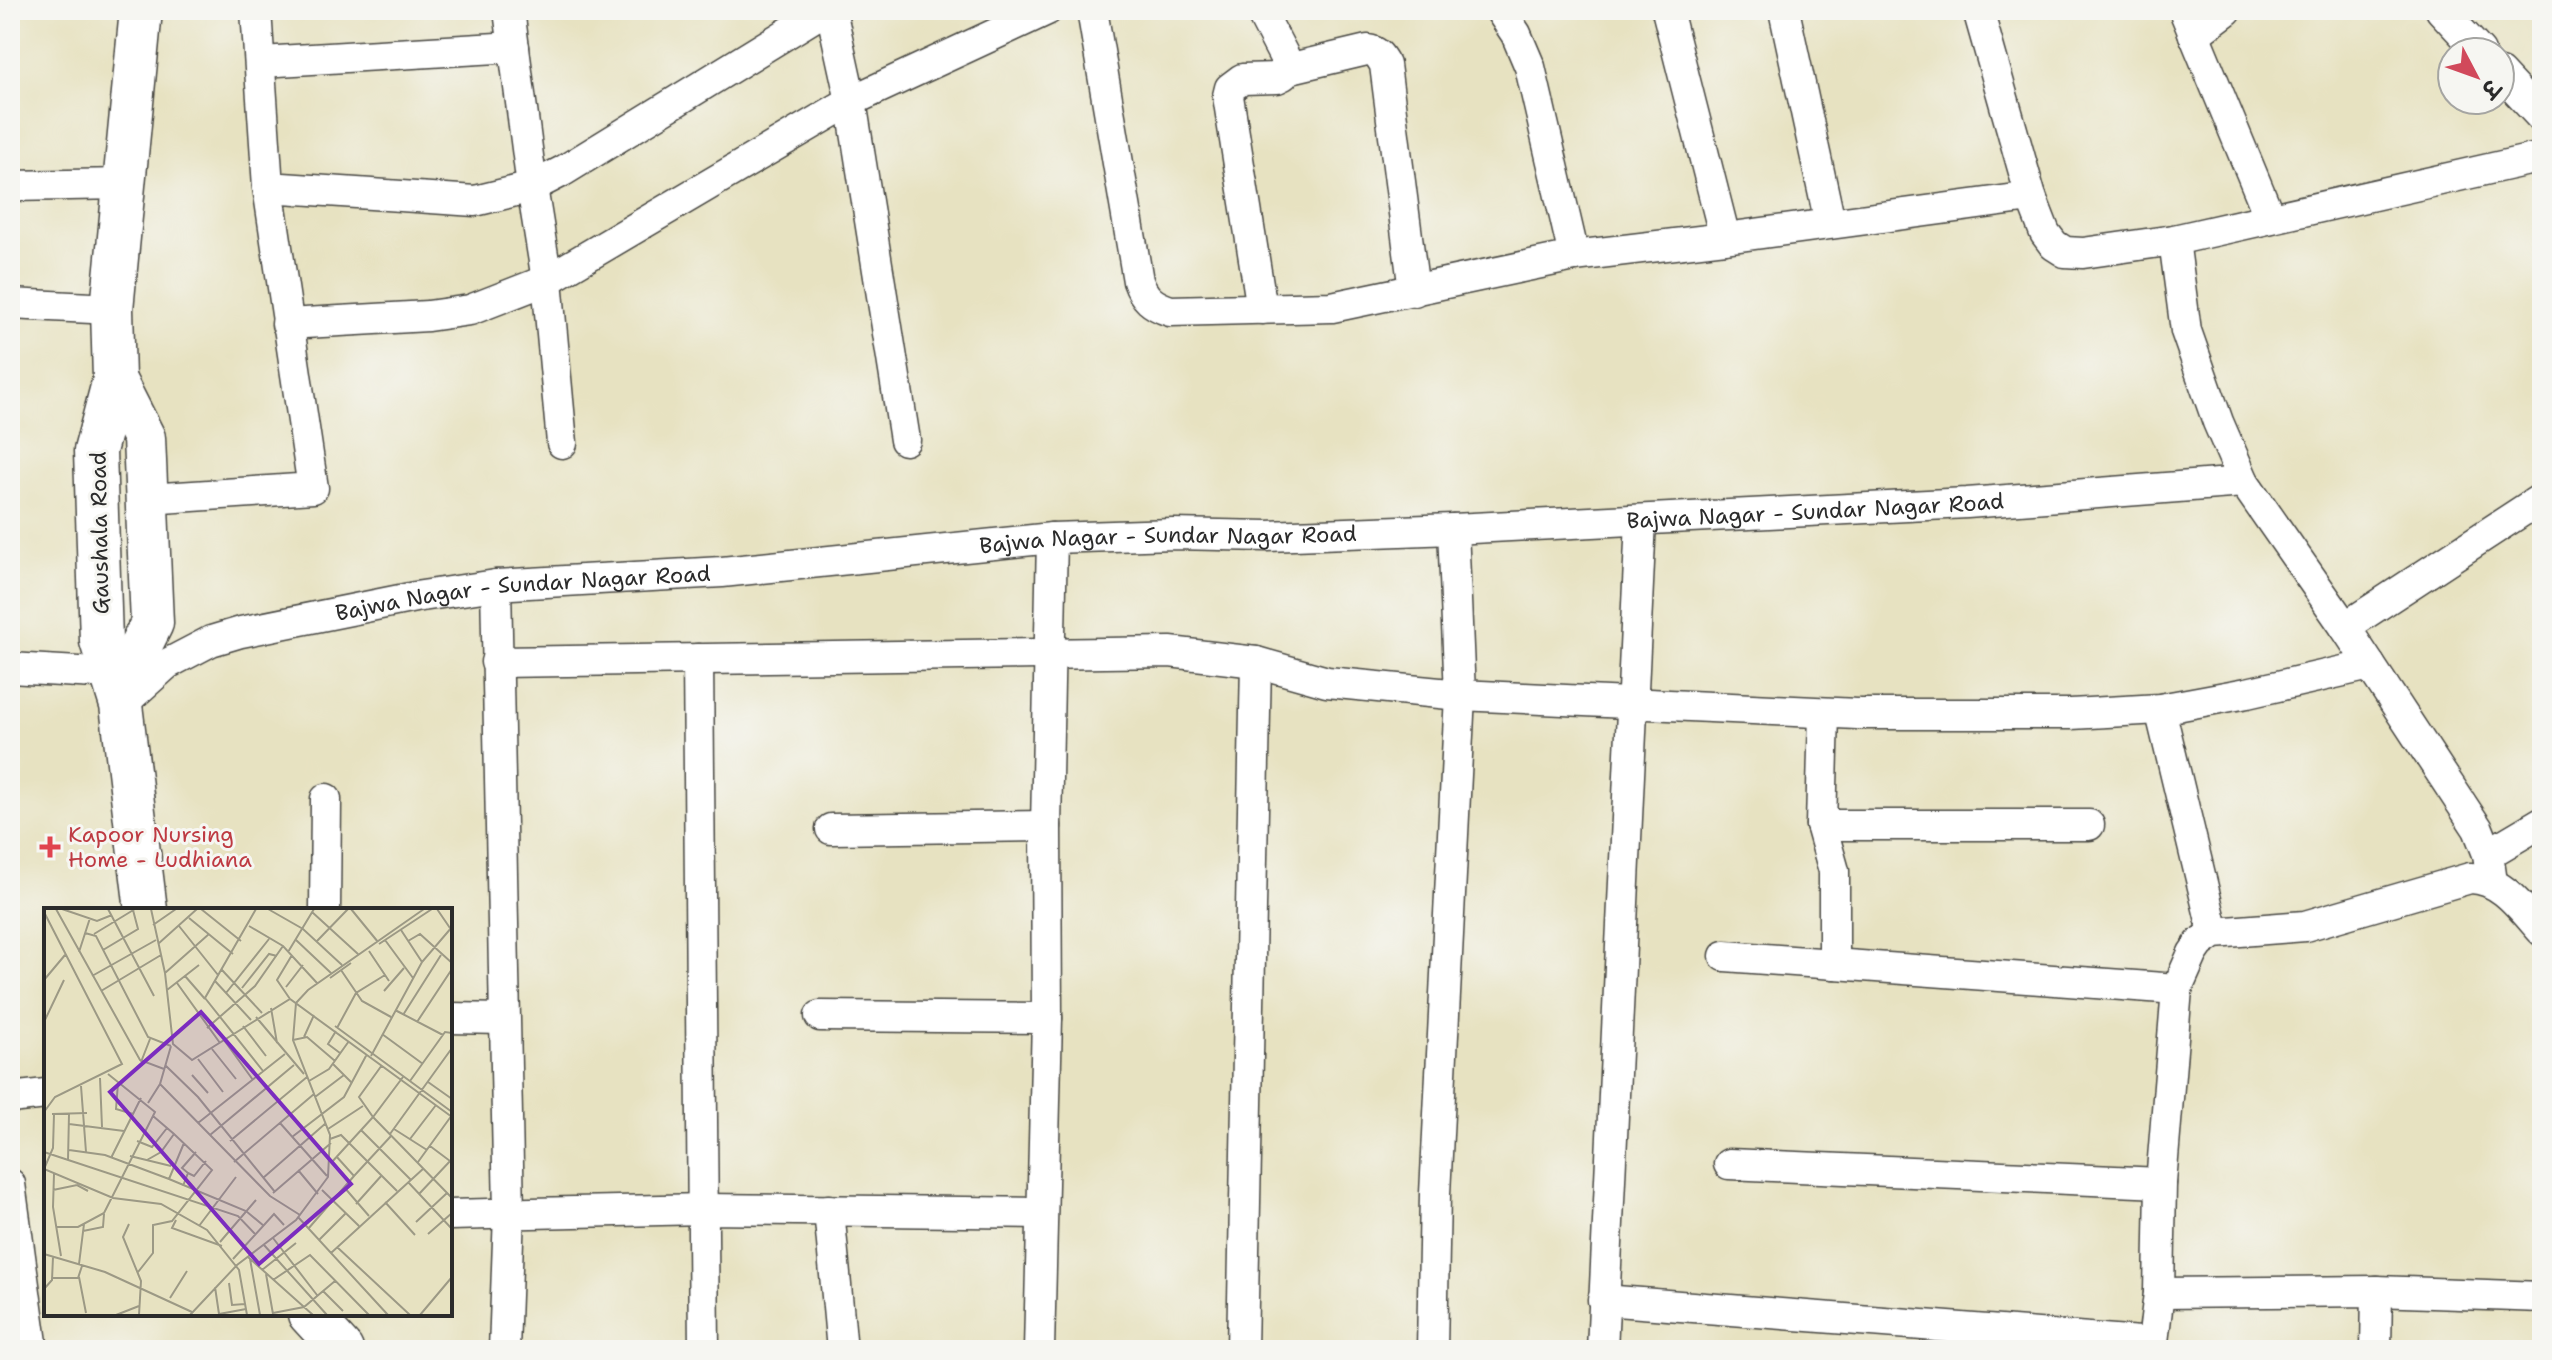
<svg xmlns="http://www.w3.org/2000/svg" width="2552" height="1360" viewBox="0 0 2552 1360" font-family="'Shantell Sans','Playpen Sans Deva',sans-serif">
<rect width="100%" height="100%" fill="#f6f6f2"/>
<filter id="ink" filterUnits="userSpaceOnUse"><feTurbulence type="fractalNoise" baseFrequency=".0125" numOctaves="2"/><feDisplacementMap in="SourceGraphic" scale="16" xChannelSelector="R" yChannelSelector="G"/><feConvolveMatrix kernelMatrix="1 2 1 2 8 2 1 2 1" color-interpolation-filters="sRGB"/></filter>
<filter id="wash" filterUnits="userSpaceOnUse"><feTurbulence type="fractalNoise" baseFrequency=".006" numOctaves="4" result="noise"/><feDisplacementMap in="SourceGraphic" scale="32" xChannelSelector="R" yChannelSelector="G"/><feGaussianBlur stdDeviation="1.8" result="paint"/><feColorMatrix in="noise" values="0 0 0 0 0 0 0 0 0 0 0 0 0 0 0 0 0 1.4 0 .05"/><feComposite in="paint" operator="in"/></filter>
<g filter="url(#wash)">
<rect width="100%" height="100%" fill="#e7e2c1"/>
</g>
<g filter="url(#ink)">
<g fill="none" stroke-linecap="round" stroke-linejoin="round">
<defs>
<g id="street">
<path d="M 509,10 L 532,187 L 547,280 L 562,443"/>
<path d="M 831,10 L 851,101 L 905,440"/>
<path d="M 1092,10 L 1138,281 C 1144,298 1152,305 1170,311 L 1332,307 L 1574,256 L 1725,238"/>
<path d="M 1260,10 L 1288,64 L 1283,75 L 1277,78 L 1242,79 L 1230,88 L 1228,96 L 1262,309"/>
<path d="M 1500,10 L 1516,34 L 1530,67 L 1574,256"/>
<path d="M 1667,10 L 1725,238 L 2031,197"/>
<path d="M 1784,10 L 1830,223"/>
<path d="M 1978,10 L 2031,197 L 2045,233 L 2054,245 L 2065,252 L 2083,253 L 2174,240 L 2542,157"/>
<path d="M 2184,10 L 2270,218"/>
<path d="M 2441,10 L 2480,52"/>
<path d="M 2194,35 L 2227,10"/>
<path d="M 261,62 L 514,47"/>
<path d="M 1287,69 L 1367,50 C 1377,51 1380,56 1385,65 L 1414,291"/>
<path d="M 2500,73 L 2542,118"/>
<path d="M 10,186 L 125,184"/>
<path d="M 268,187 L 475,201 L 532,187 L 563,171 L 825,10"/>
<path d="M 2174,240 L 2186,331 L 2218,422 L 2244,482 L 2345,627 L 2478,829 L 2488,854 L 2492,882"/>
<path d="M 10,304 L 112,309"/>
<path d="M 287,324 L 428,316 L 470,310 L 547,280 L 851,101 L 1047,10"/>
<path d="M 147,499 L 313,488 L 268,187 L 256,10"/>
<path d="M 496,585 L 509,1213 L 504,1350"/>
<path d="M 2345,627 L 2542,498"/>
<path d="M 698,659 L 704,1350"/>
<path d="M 496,662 L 1170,652 L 1256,662 L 1327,682 L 1460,695 L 1857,714 L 2071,714 L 2160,709 L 2247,693 L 2370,665"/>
<path d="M 10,668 L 113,674"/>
<path id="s1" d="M 121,705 L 167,664 L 211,641 L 241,632 L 415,597 L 496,585 L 722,572 L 1052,538 L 1173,534 L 1267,536 L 1453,529 L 1967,503 L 2244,482"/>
<path d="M 2160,709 L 2214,933"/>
<path d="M 1824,713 L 1821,825 L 1834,871 L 1834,964"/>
<path d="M 1821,825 L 2089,825"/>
<path d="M 831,829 L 1046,826"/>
<path d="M 2488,854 L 2542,822"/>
<path d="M 325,910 L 326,799"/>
<path d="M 1725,956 L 2177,989"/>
<path d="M 820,1016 L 1047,1018"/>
<path d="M 450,1018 L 504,1019"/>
<path d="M 10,1098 L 46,1094"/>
<path d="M 1729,1164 L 2161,1183"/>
<path d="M 10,1184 L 33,1350"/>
<path d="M 829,1210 L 842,1350"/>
<path d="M 450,1215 L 704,1209 L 1041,1213"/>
<path d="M 2159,1293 L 2377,1291 L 2542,1297"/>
<path d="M 1603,1300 L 2153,1343"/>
<path d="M 1039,1350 L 1047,1018 L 1046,826 L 1052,538"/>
<path d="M 1242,1350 L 1256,662"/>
<path d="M 1432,1350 L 1435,1194 L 1460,695 L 1453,529"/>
<path d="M 1602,1350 L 1641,520"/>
<path d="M 2152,1350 L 2159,1293 L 2161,1183 L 2177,989 L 2193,953 L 2200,943 L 2214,933 L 2305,926 L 2470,878 C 2501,878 2522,909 2542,931"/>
<path d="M 2376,1350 L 2377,1291"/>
</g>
<g id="secondary">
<path d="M 141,10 L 112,309 L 114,379 L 95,451 L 101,641 L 121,705 L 146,910"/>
<path d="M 114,379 L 144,438 L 152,623 L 118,692"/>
<path d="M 309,1314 L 342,1350"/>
</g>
</defs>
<use href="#street" stroke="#474642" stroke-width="33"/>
<use href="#secondary" stroke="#474642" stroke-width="45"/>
<use href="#street" stroke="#fff" stroke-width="30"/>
<use href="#secondary" stroke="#fff" stroke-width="42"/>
</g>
</g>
<path fill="#e0444e" stroke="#f6f6f2" stroke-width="3" d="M46 835h8v8h8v8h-8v8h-8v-8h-8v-8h8z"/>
<g text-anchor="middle" stroke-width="6" stroke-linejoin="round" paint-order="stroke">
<g font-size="22" fill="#2b2b2b" stroke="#f6f6f2">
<text dy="8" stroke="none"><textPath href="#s1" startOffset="1724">Bajwa Nagar - Sundar Nagar Road</textPath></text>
<text transform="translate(99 533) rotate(-91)" y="8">Gaushala Road</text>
<text dy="8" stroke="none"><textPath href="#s1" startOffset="1076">Bajwa Nagar - Sundar Nagar Road</textPath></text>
<text dy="8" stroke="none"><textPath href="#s1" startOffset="428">Bajwa Nagar - Sundar Nagar Road</textPath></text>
</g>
<g font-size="22" fill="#be3a42" stroke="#f6f6f2" text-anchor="start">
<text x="68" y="842">Kapoor Nursing<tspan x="68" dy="25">Home - Ludhiana</tspan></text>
</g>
</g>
<g transform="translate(44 908)">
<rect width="408" height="408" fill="#e7e2c1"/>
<path fill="none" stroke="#9c9985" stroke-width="2" d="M 12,1 L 96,152 L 120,161M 18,1 L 53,13 L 68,7M 64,1 L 110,88M 107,1 L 121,65 L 129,136 L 148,152 L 246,91 L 408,209M 157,1 L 197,33M 212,1 L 161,90 L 219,163M 224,1 L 259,21 L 298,57M 307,1 L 334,34M 393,1 L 408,23M 0,4 L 78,156 L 11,189 L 0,204M 268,4 L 314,46M 145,10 L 189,46M 109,17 L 132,1M 135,18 L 174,67M 205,18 L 239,38 L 273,75M 357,22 L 378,54M 41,25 L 52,28 L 104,129 L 127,138M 50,26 L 91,1M 252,32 L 287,65M 341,32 L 369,70M 273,33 L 304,1M 364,33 L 376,26 L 408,55M 114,36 L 153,1M 335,36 L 388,1M 59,42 L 94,21 L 89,2M 325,43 L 345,73M 35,44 L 46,10M 244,44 L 270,1M 178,62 L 218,105M 297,62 L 318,93 L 347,109M 121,65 L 165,26M 48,68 L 112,32M 141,68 L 161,91M 286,70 L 307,55M 0,72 L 21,47M 171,73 L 207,112M 133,75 L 176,135M 242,79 L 259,57M 198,80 L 225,46 L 233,48M 123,82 L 155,57M 57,83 L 117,47M 340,83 L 360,60M 182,85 L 225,31M 246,91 L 233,72 L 248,47M 227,100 L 233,135M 351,102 L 399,127M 359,107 L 397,47M 212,109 L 260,166M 0,114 L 20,72M 373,114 L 408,61M 199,118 L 222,148M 291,118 L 408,204M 163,120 L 211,78 L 239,38M 293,120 L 312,85 L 341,67M 292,123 L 284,136 L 296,145M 338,126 L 379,156M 260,129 L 270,107M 180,132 L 209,172M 249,132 L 263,129 L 291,153M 168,141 L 192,171M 327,148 L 378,54 L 408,19M 154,151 L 179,184M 97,154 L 106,131M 289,156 L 308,175M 121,157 L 154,189 L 231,284M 338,157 L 315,189 L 329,209 L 359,169M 148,167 L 164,185M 56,170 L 58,219M 265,173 L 285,161 L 305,133M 366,173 L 401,124 L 408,125M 384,174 L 408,191M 74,175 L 72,201 L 89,206M 116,176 L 226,288 L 256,307M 37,178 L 42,244M 271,189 L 300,167M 104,195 L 116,176 L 127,138M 8,206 L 43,205M 10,206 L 9,240 L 0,261 L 69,290 L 117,296 L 163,322 L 195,362 L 203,407M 154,215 L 241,146M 236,215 L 283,268M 25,216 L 80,223M 284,221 L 319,198M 350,221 L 383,242M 317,222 L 367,272M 346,226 L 408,140M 166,227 L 250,157M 248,229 L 300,189 L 323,146M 286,231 L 297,227 L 353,283M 366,231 L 392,197M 93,233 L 108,239 L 123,220M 186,233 L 263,169M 386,238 L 406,253M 25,242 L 61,247 L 125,271 L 202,303 L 220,318M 0,244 L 194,308 L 212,327M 86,248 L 127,258M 292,248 L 310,268 L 347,228M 67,250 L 97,190M 24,252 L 25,206M 103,252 L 117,244 L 130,226 L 109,208M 190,254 L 270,186M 374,254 L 408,207M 287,255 L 329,209 L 408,290M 254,262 L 274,286M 144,265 L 138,260 L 152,244M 10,266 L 9,299 L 17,348M 219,270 L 282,215M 125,271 L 140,235M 364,274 L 408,321M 139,278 L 144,265 L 150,268 L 162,253M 300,279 L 325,308M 9,282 L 33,277 L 44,283M 278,282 L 315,318M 229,285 L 287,235M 375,286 L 408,251M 341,294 L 371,327M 312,296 L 338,267M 254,309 L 344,407M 132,312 L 128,320 L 178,338M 372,314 L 403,285M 85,316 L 79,329 L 97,373 L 95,407M 155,318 L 192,269M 13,319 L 34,319 L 60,305 L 111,204 L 64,166M 264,321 L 310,268M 39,323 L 59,319 L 60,306M 384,326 L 408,305M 229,330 L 273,387M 275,332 L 302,305M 176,334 L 212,292M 220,337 L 283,407M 293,339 L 366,407M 287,345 L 380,260M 0,346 L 61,364 L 148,404M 204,349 L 269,407M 189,351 L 230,306 L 240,317M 206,351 L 216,407M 35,356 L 40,316M 218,362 L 252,335M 94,364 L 109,345 L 109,317 L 128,313 L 168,262 L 130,226M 222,366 L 229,406M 35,369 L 42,405M 8,370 L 34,370 L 38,358M 229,372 L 266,347 L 325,407M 185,375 L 188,397 L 201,396M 171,379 L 175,406 L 202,401M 0,381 L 8,372 L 9,349M 279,383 L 299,403M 126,390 L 143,363M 229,405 L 260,399 L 291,373M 72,407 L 95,398M 146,407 L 193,357 L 252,312 L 284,269 L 286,227 L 249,132 L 252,95 L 264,82 L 380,1M 376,407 L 408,369"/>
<path fill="#7b2cbf" fill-opacity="0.15" stroke="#7b2cbf" stroke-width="4" d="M 157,104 L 307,276 L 215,356 L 66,184 Z"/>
<rect width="408" height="408" fill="none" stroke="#2b2b2b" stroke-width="4"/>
</g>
<rect width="2552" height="1360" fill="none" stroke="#f6f6f2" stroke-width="40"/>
<g transform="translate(2476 76) rotate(131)"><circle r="38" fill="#f6f6f2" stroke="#a5a5a2" stroke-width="2"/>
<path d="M0-6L14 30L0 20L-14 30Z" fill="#d1495b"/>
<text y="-12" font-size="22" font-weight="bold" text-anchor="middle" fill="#2b2b2b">उ</text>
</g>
</svg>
